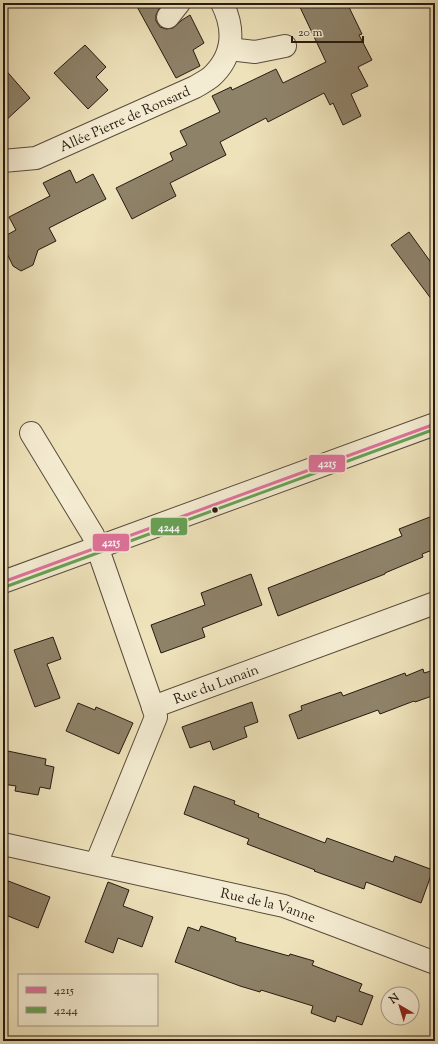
<svg xmlns="http://www.w3.org/2000/svg" width="438" height="1044" viewBox="0 0 438 1044" font-family="'Sorts Mill Goudy',serif">
<rect width="100%" height="100%" fill="#eee2ba"/>
<filter id="stains"><feTurbulence type="fractalNoise" baseFrequency=".005" numOctaves="4"/><feColorMatrix values="0 0 0 0 .2 0 0 0 0 .09 0 0 0 0 .02 0 0 0 .5 -.17"/></filter>
<radialGradient id="worn" r=".72"><stop offset=".6" stop-color="#630" stop-opacity="0"/><stop offset="1" stop-color="#630" stop-opacity=".3"/></radialGradient>
<g fill="#8e8269" stroke="#271a11">
<path d="M 135,3 L 157,3 L 160,7 L 156,15 L 156,21 L 160,27 L 166,29 L 173,28 L 182,20 L 190,15 L 204,43 L 193,50 L 200,66 L 176,78 Z"/>
<path d="M 298,3 L 347,3 L 362,34 L 359,35 L 372,60 L 358,67 L 368,86 L 351,94 L 361,116 L 343,125 L 333,103 L 330,105 L 324,93 L 268,122 L 266,118 L 220,142 L 226,155 L 170,183 L 176,196 L 132,219 L 116,188 L 173,160 L 170,153 L 187,145 L 180,131 L 220,112 L 212,96 L 231,87 L 232,90 L 276,69 L 283,83 L 326,62 Z"/>
<path d="M 85,45 L 106,67 L 96,77 L 108,90 L 88,109 L 54,73 Z"/>
<path d="M 3,67 L 30,98 L 3,123 Z"/>
<path d="M 70,170 L 76,183 L 93,174 L 106,199 L 49,228 L 56,241 L 38,250 L 33,265 L 21,271 L 13,266 L 3,245 L 3,237 L 16,230 L 9,217 L 50,196 L 43,183 Z"/>
<path d="M 409,232 L 435,268 L 435,304 L 391,245 Z"/>
<path d="M 435,515 L 435,549 L 422,554 L 423,557 L 385,573 L 385,574 L 278,616 L 268,588 L 402,536 L 399,529 Z"/>
<path d="M 251,574 L 262,605 L 202,628 L 205,637 L 161,653 L 151,625 L 205,605 L 201,593 Z"/>
<path d="M 53,637 L 61,659 L 47,664 L 60,698 L 35,707 L 14,650 Z"/>
<path d="M 423,669 L 424,673 L 431,671 L 435,681 L 435,695 L 415,702 L 414,701 L 380,714 L 378,710 L 298,739 L 289,715 L 302,710 L 301,706 L 341,692 L 343,696 L 405,673 L 406,676 Z"/>
<path d="M 252,702 L 258,722 L 244,727 L 247,737 L 213,750 L 210,741 L 190,748 L 182,727 Z"/>
<path d="M 78,703 L 95,710 L 96,707 L 133,723 L 119,754 L 66,731 Z"/>
<path d="M 3,750 L 46,759 L 45,765 L 54,767 L 50,789 L 40,787 L 38,795 L 15,791 L 16,786 L 3,784 Z"/>
<path d="M 194,786 L 235,801 L 234,804 L 259,814 L 258,817 L 325,843 L 327,838 L 393,862 L 395,856 L 433,870 L 421,903 L 366,882 L 364,889 L 314,871 L 315,870 L 247,844 L 249,839 L 184,814 Z"/>
<path d="M 3,879 L 50,897 L 38,928 L 3,914 Z"/>
<path d="M 108,882 L 129,890 L 123,906 L 153,917 L 142,947 L 118,938 L 113,953 L 85,942 Z"/>
<path d="M 201,926 L 236,938 L 235,941 L 289,956 L 290,954 L 314,961 L 312,965 L 362,984 L 359,991 L 373,996 L 362,1025 L 337,1016 L 335,1022 L 311,1013 L 313,1006 L 261,990 L 260,992 L 240,986 L 175,962 L 188,927 L 199,931 Z"/>
</g>
<g fill="none" stroke-linecap="round" stroke-linejoin="round">
<defs>
<g id="minor">
<path d="M 168,17 L 179,3"/>
<path d="M 229,49 L 255,52 L 285,46"/>
<path id="s1" d="M 3,161 L 36,158 L 195,87 C 200,84 206,81 211,77 C 234,56 235,29 222,3"/>
<path d="M 31,433 L 93,535 L 153,707 L 156,717 L 96,864"/>
<path d="M 3,582 L 435,424"/>
<path id="s2" d="M 153,707 L 435,603"/>
<path id="s3" d="M 3,844 L 284,906 L 435,963"/>
</g>
</defs>
<use href="#minor" stroke="#594c3b" stroke-width="24"/>
<use href="#minor" stroke="#f4ecd2" stroke-width="22"/>
<defs>
<path id="bus-1" d="M 3,582 L 435,424"/>
<path id="bus-2" d="M 5,587 L 435,429"/>
</defs>
<use href="#bus-1" stroke="#f4ecd2" stroke-width="6"/>
<use href="#bus-2" stroke="#f4ecd2" stroke-width="6"/>
<use href="#bus-1" stroke="#df729c" stroke-width="3"/>
<use href="#bus-2" stroke="#67a256" stroke-width="3"/>
</g>
<circle fill="#271a11" stroke="#f4ecd2" stroke-width="1.5" cx="215" cy="510" r="3.5"/>
<g text-anchor="middle" stroke-width="3" stroke-linejoin="round" paint-order="stroke">
<g font-size="14" fill="#271a11" stroke="#f4ecd2">
<text dy="5" stroke="none"><textPath href="#s1" startOffset="130">Allée Pierre de Ronsard</textPath></text>
<text dy="5" stroke="none"><textPath href="#s2" startOffset="67">Rue du Lunain</textPath></text>
<text dy="5" stroke="none"><textPath href="#s3" startOffset="272">Rue de la Vanne</textPath></text>
</g>
</g>
<g stroke="#f4ecd2" stroke-width="1.5">
<rect x="308" y="454" width="38" height="19" rx="4" fill="#df729c"/>
<rect x="150" y="517" width="38" height="19" rx="4" fill="#67a256"/>
<rect x="92" y="533" width="38" height="19" rx="4" fill="#df729c"/>
</g>
<g font-size="11" text-anchor="middle" font-weight="bold" fill="#fff">
<text x="327" y="467">4215</text>
<text x="169" y="531">4244</text>
<text x="111" y="546">4215</text>
</g>
<rect width="438" height="1044" fill="none" stroke="#eee2ba" stroke-width="16"/>
<rect x="4" y="4" width="430" height="1036" fill="none" stroke="#271a11" stroke-width="2"/>
<rect x="8" y="8" width="422" height="1028" fill="none" stroke="#271a11"/>
<rect x="18" y="974" width="140" height="52" fill="#f4ecd2" stroke="#a29885"/>
<rect x="26" y="987" width="20" height="6" fill="#df729c" stroke="#a29885"/>
<text x="54" y="994" font-size="12" fill="#271a11">4215</text>
<rect x="26" y="1007" width="20" height="6" fill="#67a256" stroke="#a29885"/>
<text x="54" y="1014" font-size="12" fill="#271a11">4244</text>
<g transform="translate(400 1006) rotate(322)"><circle r="19" fill="#f4ecd2" stroke="#a29885"/>
<path d="M0-3L7 15L0 10L-7 15Z" fill="#8f2418"/>
<text y="-6" font-size="11" font-weight="bold" text-anchor="middle" fill="#271a11">N</text>
</g>
<path d="M292 36v6h71v-6" fill="none" stroke="#271a11" stroke-width="2"/>
<text x="298" y="36" font-size="12" fill="#271a11" stroke="#f4ecd2" stroke-width="3" paint-order="stroke">20 m</text>
<rect width="100%" height="100%" filter="url(#stains)"/>
<rect width="100%" height="100%" fill="url(#worn)"/>
</svg>
